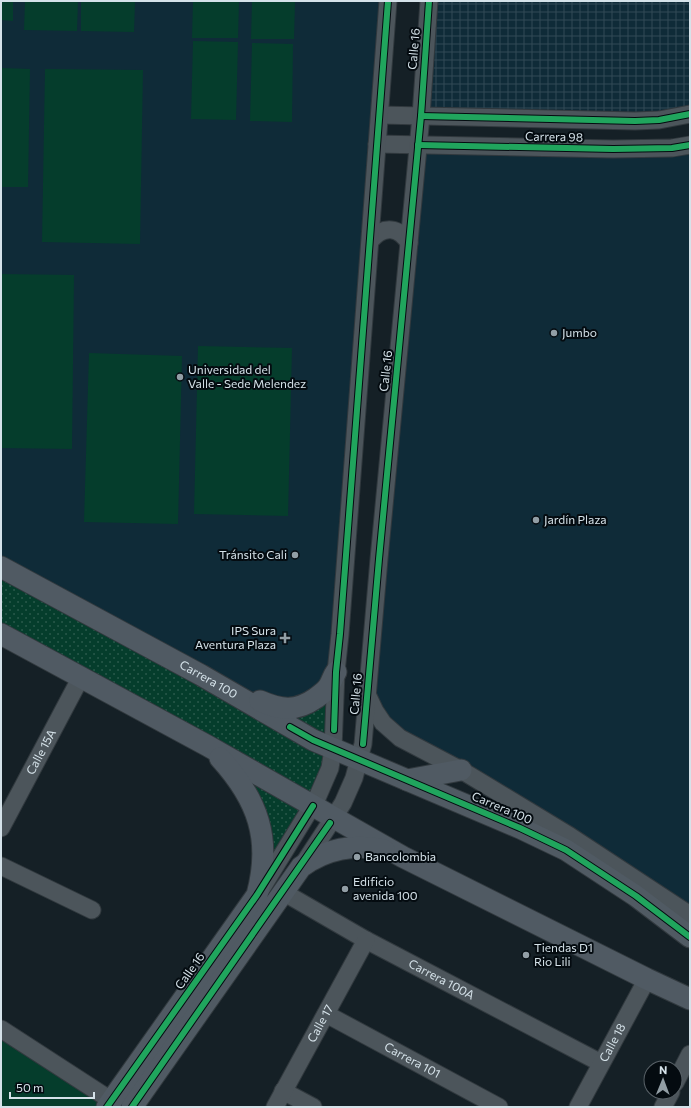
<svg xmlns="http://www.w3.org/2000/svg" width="691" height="1108" viewBox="0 0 691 1108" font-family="Commissioner,sans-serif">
<defs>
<pattern id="industrial-grid" width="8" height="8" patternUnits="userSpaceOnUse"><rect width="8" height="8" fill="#0f2b38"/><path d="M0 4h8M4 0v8" fill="none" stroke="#314955"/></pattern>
<pattern id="grass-dots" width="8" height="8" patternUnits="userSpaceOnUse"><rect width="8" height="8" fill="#053d2c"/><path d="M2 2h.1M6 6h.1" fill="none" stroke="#29594b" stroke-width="1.8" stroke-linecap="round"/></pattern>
</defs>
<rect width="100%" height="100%" fill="#152026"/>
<g fill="#0f2b38">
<path d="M 1,1 L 388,1 L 329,687 L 278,708 L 1,567 Z"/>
<path d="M 418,145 L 690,145 L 690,915 L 461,770 L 375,711 L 386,481 Z"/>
</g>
<path fill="url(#industrial-grid)" d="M 429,1 L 690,1 L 690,114 L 421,116 Z"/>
<path fill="url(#grass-dots)" d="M 1,567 L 278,708 L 329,687 L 333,749 L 257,895 L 263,845 L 208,746 L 1,634 Z"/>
<g fill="#053d2c">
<path d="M 1,1 L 13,1 L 13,21 L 1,20 Z"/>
<path d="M 25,1 L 78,1 L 77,31 L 24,30 Z"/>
<path d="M 81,1 L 135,1 L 134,32 L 81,31 Z"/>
<path d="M 193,1 L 239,1 L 238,38 L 192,38 Z"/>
<path d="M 252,1 L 295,1 L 294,39 L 251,39 Z"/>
<path d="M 193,41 L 238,42 L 236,120 L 191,119 Z"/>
<path d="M 252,43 L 293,44 L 292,122 L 250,121 Z"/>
<path d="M 1,68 L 30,69 L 28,187 L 1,187 Z"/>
<path d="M 45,69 L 143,70 L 140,244 L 42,242 Z"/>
<path d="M 1,274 L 74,275 L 72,449 L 1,448 Z"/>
<path d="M 198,346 L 292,348 L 288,516 L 194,514 Z"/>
<path d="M 89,353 L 182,356 L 178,524 L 84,522 Z"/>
<path d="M 1,1029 L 107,1107 L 1,1107 Z"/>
</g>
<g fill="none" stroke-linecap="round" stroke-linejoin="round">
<defs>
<g id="minor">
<path d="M 380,115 L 635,121 L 659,120 L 690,114"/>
<path d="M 377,144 L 613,149 L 672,148 L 690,145"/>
<path d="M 371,240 C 384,225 399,227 409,243"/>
<path d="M 367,694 L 375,711 L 383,723 L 400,738 L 461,770 L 570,836 L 690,915"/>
<path id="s1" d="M 1,828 L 81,677"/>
<path d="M 1,866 L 92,910"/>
<path d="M 302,866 L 325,831 L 343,803 L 354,778 L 363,744 L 379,559 L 421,116 L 429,1"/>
<path d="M 260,891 L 317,798 L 330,768 L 333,749 L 336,672 L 340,634 L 388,1"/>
<path id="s2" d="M 283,892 L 366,940 L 601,1063"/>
<path id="s3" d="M 326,1014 L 499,1107"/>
<path d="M 1,1029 L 112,1101"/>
<path d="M 675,1083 L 690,1054"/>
<path d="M 283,1091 L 313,1107"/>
<path id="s4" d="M 275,1107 L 366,940"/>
<path id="s5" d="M 578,1107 L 647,979"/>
<path d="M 663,1107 L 671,1092"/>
</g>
<g id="major">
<path id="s6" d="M 1,567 L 201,675 L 313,740 L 520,828 L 566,850 L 636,896 L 690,937"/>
<path d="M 1,634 L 208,746 L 403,857 L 647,979 L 690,999"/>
<path d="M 260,701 C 281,710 296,712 316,698 C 320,695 326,691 329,686 C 332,681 333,676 336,672"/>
<path d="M 407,780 L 461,770"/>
<path d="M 107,1107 L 257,895 C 272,839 258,800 220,758"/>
<path d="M 132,1107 L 301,867 C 325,849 355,843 384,850"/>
</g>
</defs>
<use href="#minor" stroke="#31393e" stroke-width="19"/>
<use href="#major" stroke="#31393e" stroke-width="23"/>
<use href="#minor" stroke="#4c555b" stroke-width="17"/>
<use href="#major" stroke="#505a63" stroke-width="21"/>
<defs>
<g id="cycleway">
<path d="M 421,116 L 635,121 L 659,120 L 690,114"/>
<path d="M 418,145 L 613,149 L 672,148 L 690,145"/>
<path d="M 290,727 L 313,740 L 520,828 L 566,850 L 636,896 L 690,937"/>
<path d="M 334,730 L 336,672 L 340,634 L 388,1"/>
<path d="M 363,744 L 379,559 L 421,116 L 429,1"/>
<path d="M 107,1107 L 257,895 L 313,806"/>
<path d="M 132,1107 L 330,823"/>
</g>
</defs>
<use href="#cycleway" stroke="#040b10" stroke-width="8"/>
<use href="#cycleway" stroke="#20a55d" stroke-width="6"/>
</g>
<g fill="#929ea5" stroke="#040b10" stroke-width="1.5">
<circle cx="554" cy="333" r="4"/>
<circle cx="180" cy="377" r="4"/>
<circle cx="536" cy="520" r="4"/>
<circle cx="295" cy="555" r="4"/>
<path d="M283 632h4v4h4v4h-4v4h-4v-4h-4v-4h4z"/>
<circle cx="357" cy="857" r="4"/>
<circle cx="345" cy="889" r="4"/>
<circle cx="526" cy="955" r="4"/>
</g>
<g text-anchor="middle" stroke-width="4" stroke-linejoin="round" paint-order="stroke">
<g font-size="12" fill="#d5e2e9" stroke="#040b10">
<text transform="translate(414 49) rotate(-85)" y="4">Calle 16</text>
<text transform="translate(554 137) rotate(1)" y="4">Carrera 98</text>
<text transform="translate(386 371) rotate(-84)" y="4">Calle 16</text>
<text dy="4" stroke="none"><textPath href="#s6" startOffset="236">Carrera 100</textPath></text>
<text transform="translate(356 694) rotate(-85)" y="4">Calle 16</text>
<text dy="4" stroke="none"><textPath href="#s1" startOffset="86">Calle 15A</textPath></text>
<text transform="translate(502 808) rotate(23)" y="4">Carrera 100</text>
<text transform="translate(190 971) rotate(-55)" y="4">Calle 16</text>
<text dy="4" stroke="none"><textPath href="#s2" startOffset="181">Carrera 100A</textPath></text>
<text dy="4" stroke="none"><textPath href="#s4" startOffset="95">Calle 17</textPath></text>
<text dy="4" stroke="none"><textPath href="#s5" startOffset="73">Calle 18</textPath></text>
<text dy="4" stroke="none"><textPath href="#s3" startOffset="98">Carrera 101</textPath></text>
</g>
<g font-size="12" fill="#d5e2e9" stroke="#040b10" text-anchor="start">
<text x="562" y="337">Jumbo</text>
<text x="188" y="374">Universidad del<tspan x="188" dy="14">Valle - Sede Melendez</tspan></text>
<text x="544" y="524">Jardín Plaza</text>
<text x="287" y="559" text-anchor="end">Tránsito Cali</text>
<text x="276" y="635" text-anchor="end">IPS Sura<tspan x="276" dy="14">Aventura Plaza</tspan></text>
<text x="365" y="861">Bancolombia</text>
<text x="353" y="886">Edificio<tspan x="353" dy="14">avenida 100</tspan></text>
<text x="534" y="952">Tiendas D1<tspan x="534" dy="14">Rio Lili</tspan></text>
</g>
</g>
<rect width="691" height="1108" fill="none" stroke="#d5e2e9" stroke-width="4"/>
<g transform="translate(663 1080) rotate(1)"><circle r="19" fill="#040b10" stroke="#586167"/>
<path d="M0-3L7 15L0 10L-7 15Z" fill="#929ea5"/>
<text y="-6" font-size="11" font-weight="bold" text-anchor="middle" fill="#d5e2e9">N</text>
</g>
<path d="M10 1092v6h84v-6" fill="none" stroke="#d5e2e9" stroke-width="2"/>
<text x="16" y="1092" font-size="12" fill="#d5e2e9" stroke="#040b10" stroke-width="3" paint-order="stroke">50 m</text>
</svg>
